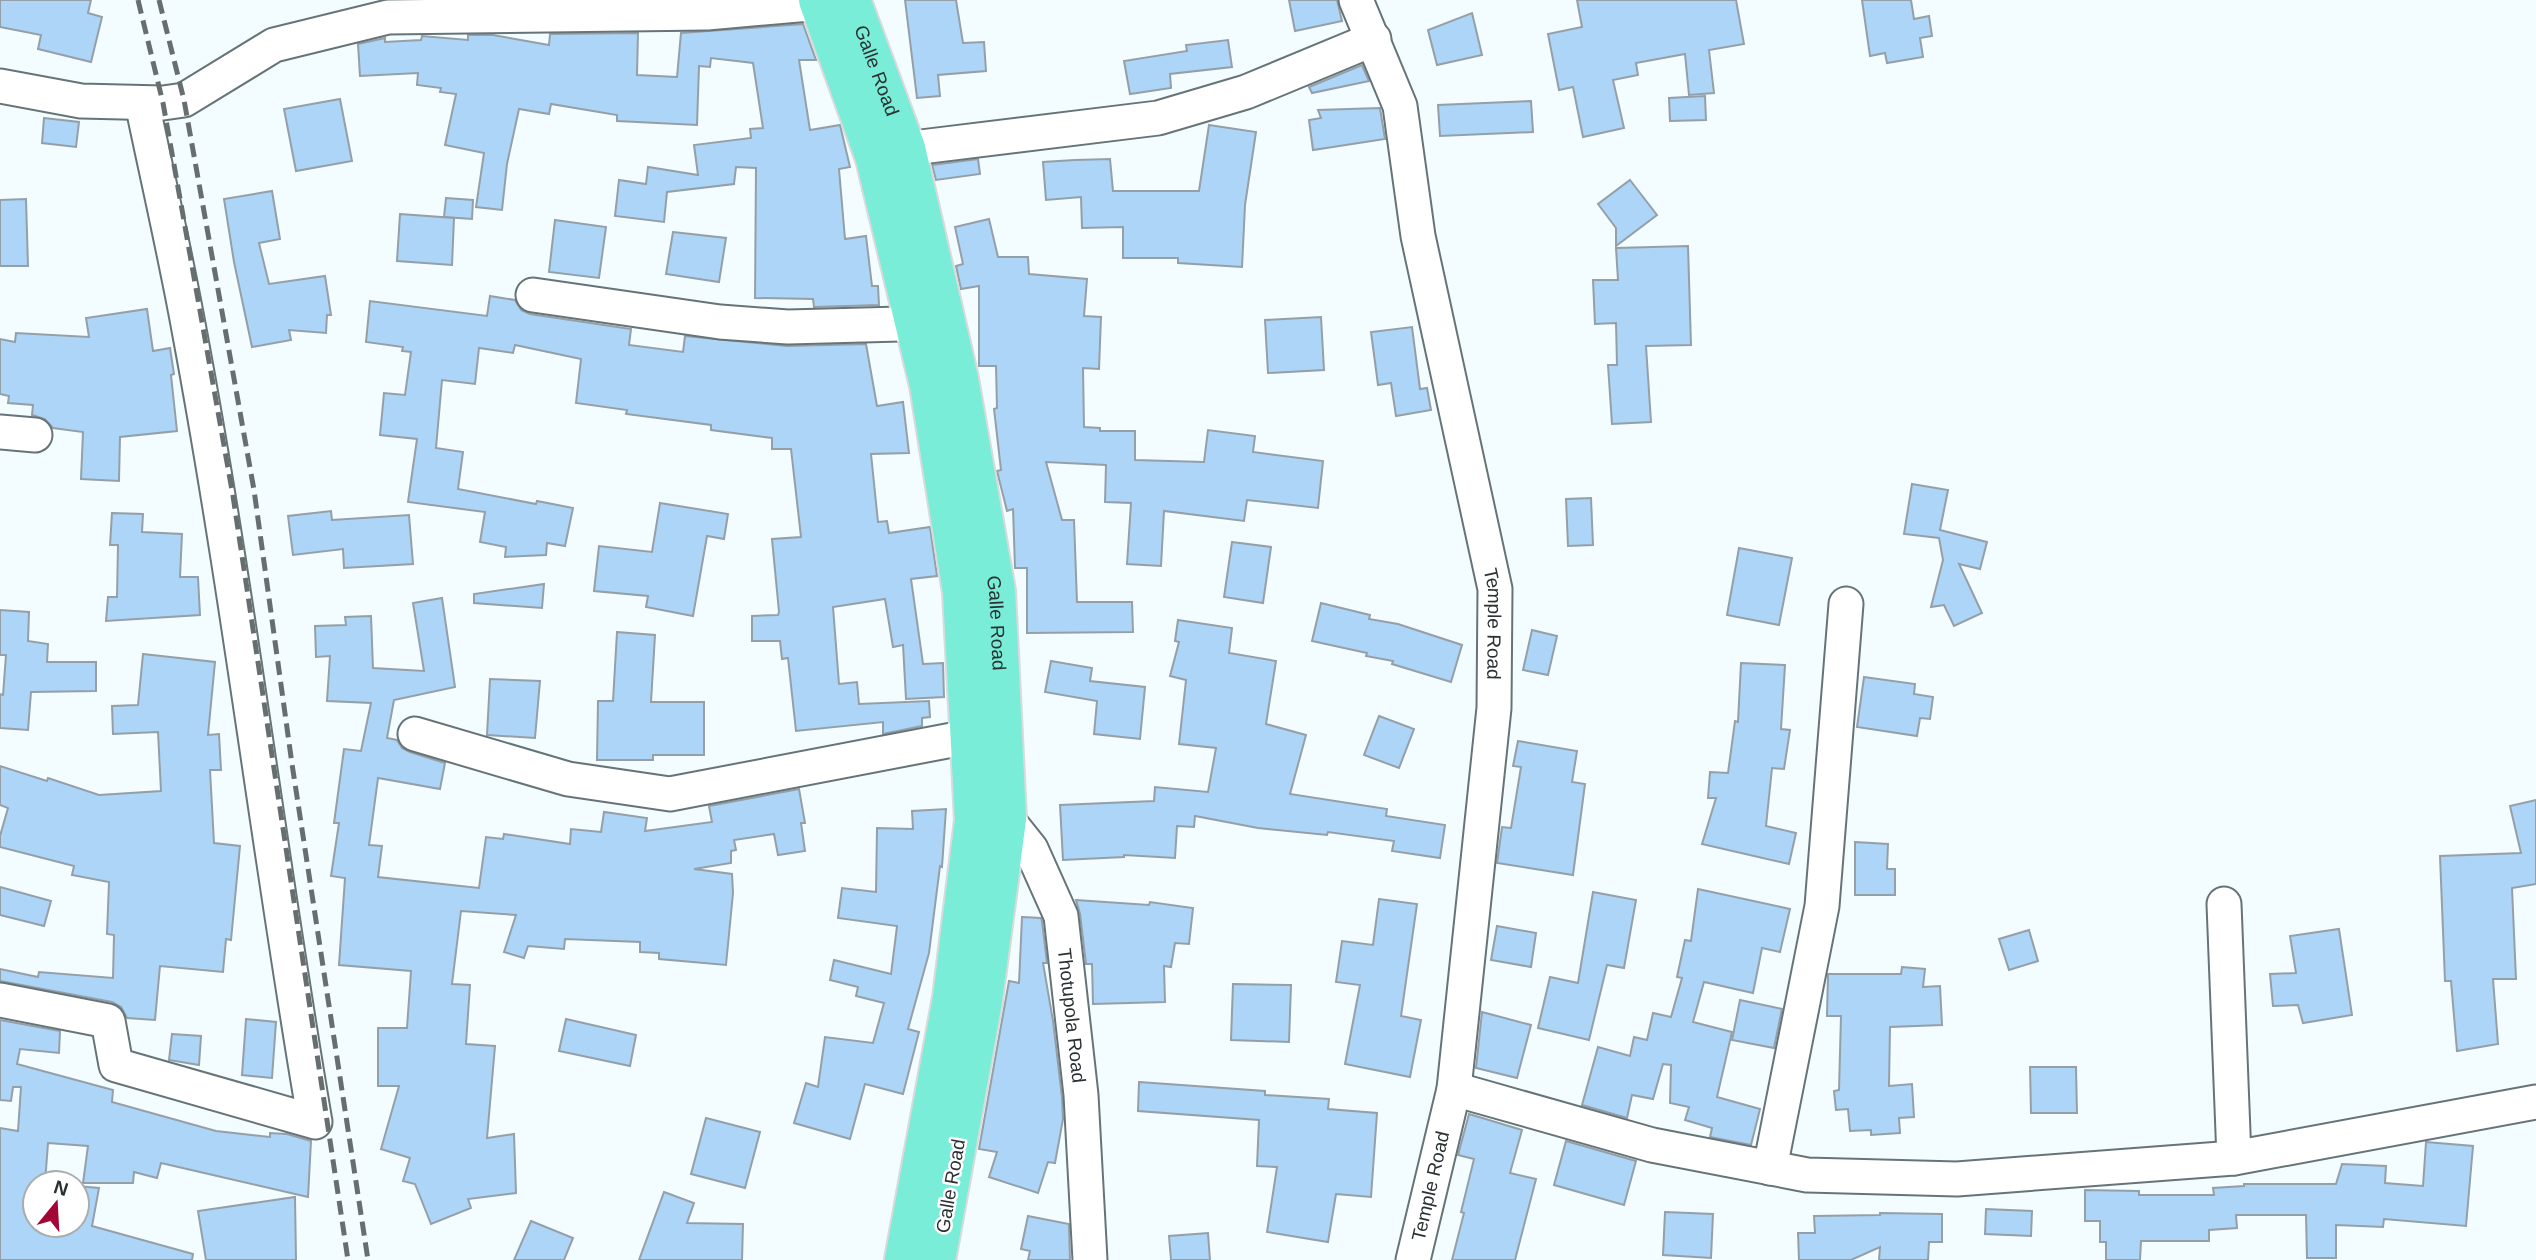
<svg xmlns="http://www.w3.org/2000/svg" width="2536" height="1260" viewBox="0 0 2536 1260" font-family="Helvetica,sans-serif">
<rect width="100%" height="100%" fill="#f3fdff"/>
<g fill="#add5f7" stroke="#949fa8" stroke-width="2">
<path d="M 0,0 L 91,0 L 88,13 L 102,17 L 91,62 L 38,49 L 41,35 L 0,27 Z"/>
<path d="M 905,0 L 956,0 L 963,43 L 984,42 L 986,71 L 938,75 L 940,96 L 917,98 Z"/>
<path d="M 1289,0 L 1337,0 L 1342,21 L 1295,31 Z"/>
<path d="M 1577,0 L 1736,0 L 1744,44 L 1709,50 L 1714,93 L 1689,95 L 1685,54 L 1636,63 L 1638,75 L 1613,80 L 1624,128 L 1583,137 L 1573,87 L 1559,90 L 1548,34 L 1582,27 Z"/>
<path d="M 1862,0 L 1911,0 L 1914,19 L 1929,16 L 1932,36 L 1920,38 L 1923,57 L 1887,63 L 1885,53 L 1870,56 Z"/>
<path d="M 1472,13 L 1482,55 L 1437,65 L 1428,30 Z"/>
<path d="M 803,24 L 816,60 L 799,60 L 810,130 L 840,125 L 850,167 L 839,169 L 845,239 L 866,236 L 872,286 L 878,286 L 879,305 L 814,307 L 813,299 L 755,298 L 756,168 L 736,167 L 734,184 L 667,192 L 664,222 L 615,216 L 619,180 L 646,184 L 648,167 L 698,175 L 694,145 L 751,138 L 750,129 L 763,128 L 753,63 L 711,58 L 710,67 L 699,66 L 697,125 L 617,121 L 617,115 L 551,104 L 549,114 L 519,109 L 507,164 L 502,210 L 476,207 L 484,153 L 445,145 L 456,94 L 440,92 L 441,88 L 417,85 L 418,73 L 360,76 L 358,44 L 385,38 L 385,42 L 421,40 L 422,36 L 468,40 L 468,35 L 493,35 L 549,45 L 550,34 L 638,33 L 637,75 L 677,77 L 681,33 Z"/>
<path d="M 1228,40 L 1232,67 L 1170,74 L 1171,88 L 1130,94 L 1124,61 L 1187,51 L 1186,45 Z"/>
<path d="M 1362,65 L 1369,81 L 1312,93 L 1309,87 Z"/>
<path d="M 1705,96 L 1706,120 L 1670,121 L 1669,98 Z"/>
<path d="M 340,99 L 352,161 L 296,171 L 284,109 Z"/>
<path d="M 1531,101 L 1533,132 L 1440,136 L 1438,105 Z"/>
<path d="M 1380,108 L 1385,139 L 1313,150 L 1309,120 L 1321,118 L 1318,110 Z"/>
<path d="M 44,118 L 79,122 L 76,147 L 42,143 Z"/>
<path d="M 1209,125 L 1256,132 L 1245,205 L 1242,267 L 1178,263 L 1178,258 L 1123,258 L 1123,227 L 1082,228 L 1081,197 L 1046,200 L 1043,162 L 1075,160 L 1110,159 L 1113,191 L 1199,191 Z"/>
<path d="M 978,159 L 980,174 L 936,180 L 932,165 Z"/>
<path d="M 1630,180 L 1657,215 L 1616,246 L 1616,228 L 1598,204 Z"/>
<path d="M 272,191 L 280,239 L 259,243 L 269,284 L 325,276 L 331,315 L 327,315 L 326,333 L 289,330 L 291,340 L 252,347 L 234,262 L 224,199 Z"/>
<path d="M 446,198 L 473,200 L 472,219 L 444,217 Z"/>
<path d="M 26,199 L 28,266 L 0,266 L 0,200 Z"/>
<path d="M 400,214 L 454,218 L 452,265 L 397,261 Z"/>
<path d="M 989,219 L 998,257 L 1028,257 L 1029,274 L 1087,279 L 1084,316 L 1101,317 L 1099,369 L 1083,368 L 1084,427 L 1100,428 L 1100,431 L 1135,431 L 1135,460 L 1204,462 L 1208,430 L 1255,436 L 1253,452 L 1323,461 L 1318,508 L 1247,500 L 1244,521 L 1164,511 L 1161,566 L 1127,564 L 1131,503 L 1105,502 L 1106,465 L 1046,462 L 1062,520 L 1074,520 L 1077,602 L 1132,602 L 1133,632 L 1027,633 L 1027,568 L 1015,568 L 1013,509 L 1007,511 L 997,471 L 1001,470 L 994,409 L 997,408 L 996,366 L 979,366 L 979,286 L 961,289 L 956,266 L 963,264 L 955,227 Z"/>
<path d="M 555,220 L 606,227 L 599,278 L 549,272 Z"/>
<path d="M 673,232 L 726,238 L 719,282 L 666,274 Z"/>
<path d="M 1688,246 L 1691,345 L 1646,346 L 1651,422 L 1612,424 L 1608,365 L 1617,365 L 1616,323 L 1595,324 L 1593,280 L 1618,280 L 1616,248 Z"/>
<path d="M 490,296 L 515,300 L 521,310 L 530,314 L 631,329 L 629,345 L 683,352 L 685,336 L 787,346 L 866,344 L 877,406 L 903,402 L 909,453 L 871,454 L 878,522 L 887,521 L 889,533 L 930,527 L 937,576 L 911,579 L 923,664 L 943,663 L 944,697 L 906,699 L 903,645 L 893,647 L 885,599 L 833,607 L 839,684 L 857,682 L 859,704 L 929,701 L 930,717 L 922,718 L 922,726 L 883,734 L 883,722 L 796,731 L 788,658 L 782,659 L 780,641 L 752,641 L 752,616 L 778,615 L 779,612 L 772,539 L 801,537 L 791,449 L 772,449 L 772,438 L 711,430 L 711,425 L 626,414 L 627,410 L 576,403 L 581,359 L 515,345 L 513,353 L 479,348 L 475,384 L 442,380 L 436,448 L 463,452 L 458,489 L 536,504 L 537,501 L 573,508 L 565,546 L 547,543 L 546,555 L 505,557 L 506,547 L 480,542 L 485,512 L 408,502 L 417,439 L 380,435 L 384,393 L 405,395 L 411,352 L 402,351 L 403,347 L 366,342 L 370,301 L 487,316 Z"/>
<path d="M 147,309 L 153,351 L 170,348 L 174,374 L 171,375 L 177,431 L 120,437 L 119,481 L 81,479 L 83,432 L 53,428 L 45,419 L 32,415 L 33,405 L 8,403 L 9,396 L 0,394 L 0,339 L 15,342 L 16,333 L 89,337 L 86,318 Z"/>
<path d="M 1321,317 L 1324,370 L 1268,373 L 1265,320 Z"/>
<path d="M 1412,327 L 1420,389 L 1427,388 L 1431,410 L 1396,416 L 1391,383 L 1378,385 L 1371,332 Z"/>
<path d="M 1912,484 L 1948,490 L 1940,530 L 1987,542 L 1980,569 L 1959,564 L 1982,613 L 1954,626 L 1944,605 L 1931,607 L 1943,560 L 1939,538 L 1904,534 Z"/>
<path d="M 1591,498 L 1593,545 L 1568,546 L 1566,499 Z"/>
<path d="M 660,503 L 728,514 L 724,539 L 707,536 L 693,616 L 646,607 L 648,596 L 594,591 L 599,546 L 652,552 Z"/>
<path d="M 331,511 L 332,520 L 409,515 L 413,564 L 344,568 L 343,549 L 293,555 L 288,516 Z"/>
<path d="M 112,513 L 143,514 L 142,532 L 182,534 L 180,577 L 198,577 L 200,615 L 106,621 L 108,597 L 117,597 L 118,545 L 110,545 Z"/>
<path d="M 1232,542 L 1271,547 L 1263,603 L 1224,597 Z"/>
<path d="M 1739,548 L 1792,558 L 1779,625 L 1727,615 Z"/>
<path d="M 544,584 L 542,608 L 474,603 L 474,594 Z"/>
<path d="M 442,598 L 455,687 L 394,700 L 387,738 L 397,740 L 402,748 L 410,752 L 445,763 L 440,789 L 378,778 L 369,845 L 382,846 L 378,877 L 479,888 L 486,837 L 503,839 L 504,834 L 570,844 L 571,829 L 601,832 L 604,812 L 647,818 L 645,831 L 712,822 L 709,806 L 799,789 L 805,823 L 801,823 L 805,851 L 778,855 L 774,834 L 734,840 L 736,850 L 731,851 L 731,863 L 694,869 L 732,874 L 733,893 L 726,965 L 659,959 L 659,953 L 640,952 L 640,942 L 565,939 L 564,949 L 528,946 L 524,958 L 504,952 L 516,915 L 461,911 L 452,984 L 470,985 L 466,1044 L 495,1046 L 487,1138 L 514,1134 L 516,1193 L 468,1199 L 471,1208 L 431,1224 L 415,1184 L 403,1181 L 410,1158 L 381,1149 L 399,1086 L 378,1086 L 378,1028 L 407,1028 L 411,971 L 339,965 L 345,878 L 331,876 L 339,823 L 334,823 L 344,749 L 361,751 L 371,703 L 327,701 L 330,656 L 316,657 L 315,626 L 346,625 L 345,617 L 371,616 L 373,668 L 424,671 L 413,603 Z"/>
<path d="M 1321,603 L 1370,615 L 1369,619 L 1398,624 L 1462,645 L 1451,682 L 1392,664 L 1393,661 L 1366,656 L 1367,653 L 1312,641 Z"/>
<path d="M 0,610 L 29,612 L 28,641 L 48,644 L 47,662 L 96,662 L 96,691 L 31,692 L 28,730 L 0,728 L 0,694 L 3,695 L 6,655 L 0,655 Z"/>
<path d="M 1178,620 L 1232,628 L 1229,653 L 1276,661 L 1266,724 L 1306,735 L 1290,794 L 1387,809 L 1386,816 L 1445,825 L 1440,858 L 1392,851 L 1394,841 L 1328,832 L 1327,835 L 1258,828 L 1195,816 L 1194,827 L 1177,826 L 1175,858 L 1124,855 L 1124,857 L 1063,860 L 1060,805 L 1154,801 L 1155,787 L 1208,792 L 1216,748 L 1179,744 L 1186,680 L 1170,676 L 1179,642 L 1175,641 Z"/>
<path d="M 1532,630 L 1557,636 L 1548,675 L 1523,670 Z"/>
<path d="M 617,632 L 655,635 L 651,702 L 704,702 L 704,755 L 653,755 L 653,760 L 597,760 L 598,701 L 613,701 Z"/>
<path d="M 143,654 L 215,662 L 208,735 L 219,734 L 221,770 L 210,770 L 214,843 L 240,846 L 231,940 L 226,939 L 223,972 L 160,966 L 155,1020 L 127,1018 L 121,1007 L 112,1002 L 0,981 L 0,969 L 38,977 L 39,972 L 113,978 L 114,935 L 107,934 L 109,882 L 72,875 L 74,866 L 0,847 L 0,836 L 8,808 L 0,805 L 0,766 L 47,781 L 48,778 L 99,795 L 161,791 L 158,732 L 113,734 L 112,706 L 138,705 Z"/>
<path d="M 1051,661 L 1092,668 L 1090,681 L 1145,687 L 1140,739 L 1094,734 L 1097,701 L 1045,692 Z"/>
<path d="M 1741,663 L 1785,665 L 1781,729 L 1790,730 L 1784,769 L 1772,768 L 1766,826 L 1796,833 L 1789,864 L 1702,844 L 1716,798 L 1708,798 L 1710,772 L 1728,773 L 1735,721 L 1738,722 Z"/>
<path d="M 1864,677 L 1915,684 L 1914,694 L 1933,697 L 1930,719 L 1920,718 L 1917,736 L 1857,727 Z"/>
<path d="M 490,679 L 540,681 L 535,738 L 487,735 Z"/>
<path d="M 1379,716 L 1414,729 L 1399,768 L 1364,755 Z"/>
<path d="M 1518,741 L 1577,751 L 1572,782 L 1585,784 L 1573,875 L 1497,863 L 1502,827 L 1511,828 L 1521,767 L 1513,766 Z"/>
<path d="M 2536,800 L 2536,884 L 2512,888 L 2516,979 L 2493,979 L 2498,1044 L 2457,1051 L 2451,981 L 2445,981 L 2440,856 L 2521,853 L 2510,806 Z"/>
<path d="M 946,809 L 942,867 L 940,866 L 929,953 L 908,1029 L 919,1032 L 903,1094 L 865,1084 L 850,1139 L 794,1123 L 806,1083 L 818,1087 L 825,1037 L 873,1043 L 884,1003 L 856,996 L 858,987 L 830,980 L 834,960 L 891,974 L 897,926 L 838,918 L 842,888 L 876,892 L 877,828 L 913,829 L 912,811 Z"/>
<path d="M 1855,842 L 1888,844 L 1887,869 L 1895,869 L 1895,895 L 1855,895 Z"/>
<path d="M 0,887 L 51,901 L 44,926 L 0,915 Z"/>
<path d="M 1698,889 L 1790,909 L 1780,952 L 1762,948 L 1753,993 L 1704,982 L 1693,1022 L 1732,1032 L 1717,1097 L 1760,1109 L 1751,1145 L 1710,1137 L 1712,1128 L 1685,1120 L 1689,1107 L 1670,1103 L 1671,1065 L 1663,1064 L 1653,1099 L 1632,1095 L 1627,1118 L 1582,1105 L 1598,1047 L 1630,1056 L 1634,1037 L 1647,1040 L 1653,1013 L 1671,1017 L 1682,978 L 1677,977 L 1685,940 L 1691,941 Z"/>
<path d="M 1593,892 L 1636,900 L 1624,968 L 1607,965 L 1589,1040 L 1538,1028 L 1550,977 L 1578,983 Z"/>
<path d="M 1379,899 L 1417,904 L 1401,1016 L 1421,1020 L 1410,1077 L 1345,1064 L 1360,985 L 1336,982 L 1342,941 L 1373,945 Z"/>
<path d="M 1076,900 L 1149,905 L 1150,902 L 1193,908 L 1189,944 L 1175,943 L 1171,967 L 1164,966 L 1165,1002 L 1093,1004 L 1092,964 L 1086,964 L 1080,914 Z"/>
<path d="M 1022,917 L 1041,918 L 1042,921 L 1047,963 L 1043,963 L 1053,1021 L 1062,1097 L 1063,1119 L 1055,1163 L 1048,1162 L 1038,1193 L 989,1177 L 997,1152 L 979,1149 L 1009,981 L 1019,983 Z"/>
<path d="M 1497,926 L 1536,933 L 1531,967 L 1491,960 Z"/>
<path d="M 2339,929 L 2352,1015 L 2303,1023 L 2298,1005 L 2273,1006 L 2270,974 L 2296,973 L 2290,936 Z"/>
<path d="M 2029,930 L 2038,961 L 2009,970 L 1999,939 Z"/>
<path d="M 1902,967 L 1925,969 L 1923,987 L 1940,986 L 1942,1025 L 1890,1027 L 1889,1086 L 1912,1084 L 1914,1117 L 1899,1118 L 1900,1133 L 1871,1135 L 1871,1130 L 1850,1131 L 1848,1109 L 1836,1110 L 1834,1091 L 1839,1090 L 1841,1016 L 1827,1016 L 1828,974 L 1901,974 Z"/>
<path d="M 1233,984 L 1291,985 L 1289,1042 L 1231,1040 Z"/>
<path d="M 1740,1000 L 1782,1009 L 1774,1048 L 1732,1040 Z"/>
<path d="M 1482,1012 L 1531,1025 L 1517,1078 L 1476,1068 Z"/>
<path d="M 246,1019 L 276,1022 L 272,1078 L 242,1075 Z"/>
<path d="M 566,1019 L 636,1035 L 630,1066 L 559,1051 Z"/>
<path d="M 0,1020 L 60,1031 L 59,1053 L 20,1049 L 17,1064 L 113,1090 L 112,1102 L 216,1131 L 270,1137 L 270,1133 L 287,1134 L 311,1141 L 308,1197 L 161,1163 L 157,1178 L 134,1172 L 133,1183 L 83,1183 L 88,1146 L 48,1143 L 45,1183 L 35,1183 L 35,1225 L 77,1225 L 77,1186 L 99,1188 L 92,1226 L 193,1254 L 192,1260 L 0,1260 L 0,1128 L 18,1131 L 21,1087 L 13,1087 L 11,1101 L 0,1100 Z"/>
<path d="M 172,1034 L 201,1036 L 199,1065 L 169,1060 Z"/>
<path d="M 2030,1067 L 2076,1067 L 2077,1113 L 2031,1113 Z"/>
<path d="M 1139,1082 L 1265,1091 L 1265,1095 L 1329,1099 L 1328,1109 L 1377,1113 L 1371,1197 L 1336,1194 L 1328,1242 L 1267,1232 L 1277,1167 L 1257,1166 L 1259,1120 L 1138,1111 Z"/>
<path d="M 1469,1114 L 1522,1130 L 1510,1173 L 1536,1179 L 1515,1260 L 1452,1260 L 1464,1213 L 1461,1212 L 1474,1159 L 1458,1155 Z"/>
<path d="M 706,1118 L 760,1132 L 745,1188 L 691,1174 Z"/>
<path d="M 1566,1141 L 1636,1161 L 1624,1205 L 1554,1185 Z"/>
<path d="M 2426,1142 L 2473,1146 L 2466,1226 L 2384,1219 L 2383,1227 L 2336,1225 L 2336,1258 L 2307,1258 L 2306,1215 L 2236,1215 L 2237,1228 L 2209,1230 L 2209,1241 L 2141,1241 L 2140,1260 L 2106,1260 L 2106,1242 L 2100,1242 L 2100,1221 L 2085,1221 L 2085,1190 L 2139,1191 L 2139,1195 L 2214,1195 L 2213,1188 L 2244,1186 L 2244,1184 L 2336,1184 L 2342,1164 L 2386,1166 L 2385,1183 L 2423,1186 Z"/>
<path d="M 664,1192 L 694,1203 L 687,1223 L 743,1224 L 742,1260 L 639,1260 Z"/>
<path d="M 295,1197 L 296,1260 L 206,1260 L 198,1211 Z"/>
<path d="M 1986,1209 L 2032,1211 L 2031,1236 L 1985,1234 Z"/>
<path d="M 1665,1212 L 1713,1214 L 1711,1258 L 1663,1255 Z"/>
<path d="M 1880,1213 L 1942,1214 L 1942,1242 L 1929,1242 L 1928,1260 L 1879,1260 L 1880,1247 L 1851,1260 L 1799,1260 L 1798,1233 L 1815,1233 L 1814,1216 L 1880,1215 Z"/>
<path d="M 1028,1216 L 1069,1224 L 1070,1260 L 1028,1260 L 1030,1251 L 1021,1249 Z"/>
<path d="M 531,1221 L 573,1238 L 564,1260 L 514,1260 Z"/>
<path d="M 1208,1233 L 1210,1260 L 1171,1260 L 1169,1236 Z"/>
</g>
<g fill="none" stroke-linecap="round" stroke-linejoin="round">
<defs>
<g id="minor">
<path id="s1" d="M 1356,0 L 1400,106 L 1418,236 L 1495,589 L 1494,708 L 1454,1089 L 1413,1260"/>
<path d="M 0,86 L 81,101 L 163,103 L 184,100 L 274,45 L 388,17 L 707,13 L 844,1"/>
<path d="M 880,152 L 1158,118 L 1246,92 L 1374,39"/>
<path d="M 533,295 L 720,322 L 788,327 L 938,323"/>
<path d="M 0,432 L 35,435"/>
<path d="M 415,734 L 568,779 L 670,794 L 994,732"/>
<path id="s2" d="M 991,819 L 1007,819 L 1031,849 L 1061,916 L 1081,1095 L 1090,1260"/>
<path d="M 2224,904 L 2234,1158"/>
<path d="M 0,1000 L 108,1021 L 116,1065 L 315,1122 C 270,861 239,597 190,335 C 176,257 158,180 142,103"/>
<path d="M 1454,1089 L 1652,1145 L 1807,1175 L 1957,1179 L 2234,1158 L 2536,1102"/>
<path d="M 1770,1168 L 1822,906 L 1846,604"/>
</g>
<g id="highway">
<path d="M 818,0 L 875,158 L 929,385 L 962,592 L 974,820 L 952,998 L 904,1260"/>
<path id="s3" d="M 851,0 L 906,148 L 959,379 L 996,591 L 1007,819 L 983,1000 L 936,1260"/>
</g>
</defs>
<use href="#minor" stroke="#667478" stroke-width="37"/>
<use href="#highway" stroke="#d9dada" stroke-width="42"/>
<use href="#minor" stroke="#fff" stroke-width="33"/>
<use href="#highway" stroke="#79edd7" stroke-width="38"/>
<g stroke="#676e6f" stroke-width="5" stroke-dasharray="14 7" stroke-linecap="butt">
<path d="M 138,0 L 163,103 L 233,496 L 348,1260"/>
<path d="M 159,0 L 184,100 L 254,490 L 292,764 L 368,1260"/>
</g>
</g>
<g text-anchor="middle" stroke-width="5" stroke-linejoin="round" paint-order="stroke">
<g font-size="19" fill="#2b3132" stroke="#fff">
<text dy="7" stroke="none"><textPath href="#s3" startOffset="75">Galle Road</textPath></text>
<text dy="7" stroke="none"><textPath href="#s3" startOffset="642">Galle Road</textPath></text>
<text dy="7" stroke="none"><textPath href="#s1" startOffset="642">Temple Road</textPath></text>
<text dy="7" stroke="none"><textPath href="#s2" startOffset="228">Thotupola Road</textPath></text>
<text transform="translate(950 1186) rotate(-80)" y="7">Galle Road</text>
<text transform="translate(1430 1186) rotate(-77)" y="7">Temple Road</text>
</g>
</g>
<g transform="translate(56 1204) rotate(18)"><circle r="33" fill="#ffffff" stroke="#aaadad" stroke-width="2"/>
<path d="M0-5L12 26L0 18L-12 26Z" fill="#a30636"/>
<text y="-10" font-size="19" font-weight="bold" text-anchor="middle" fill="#2b3132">N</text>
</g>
</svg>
